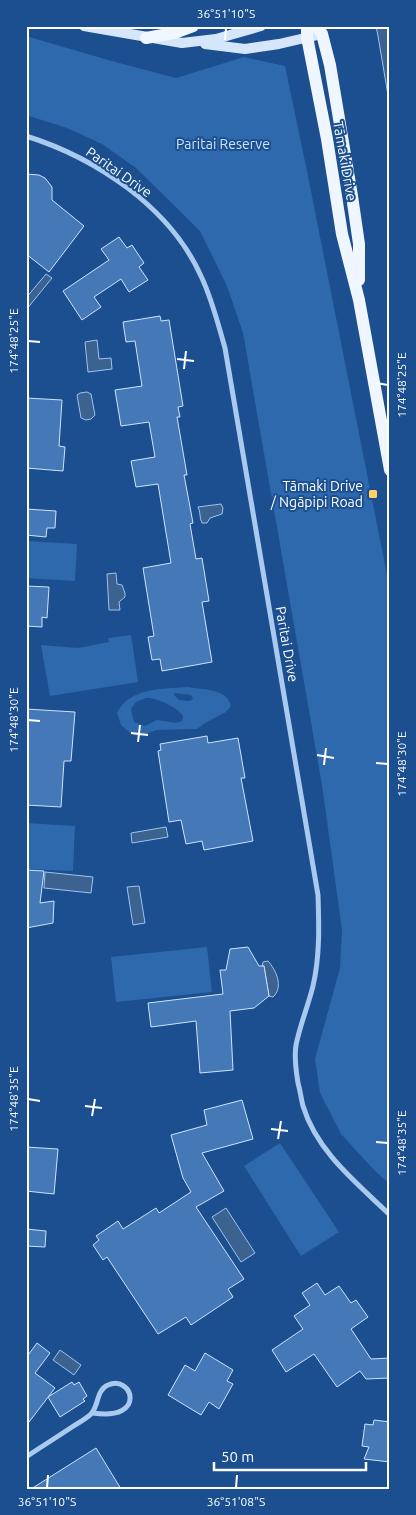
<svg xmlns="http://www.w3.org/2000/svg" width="416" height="1515" viewBox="0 0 416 1515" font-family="Ubuntu,sans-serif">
<rect width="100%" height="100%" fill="#1b4f8f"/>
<g fill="#2e69ad" fill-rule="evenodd">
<path d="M 26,36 L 108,60 L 176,78 L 244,57 L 285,66 L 307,171 L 390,590 L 390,1184 L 375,1171 L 341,1134 L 320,1093 L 315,1059 L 340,968 L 342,930 L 322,785 L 243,333 L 227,286 L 200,231 L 136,168 L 102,144 L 67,128 L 26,115 Z"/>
<path d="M 26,541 L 77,544 L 75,581 L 26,578 Z"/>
<path d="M 131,635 L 138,682 L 50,696 L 41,645 L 78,648 L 109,642 L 108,638 Z"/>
<path d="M 188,687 C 202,690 227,688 231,706 L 226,712 L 205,723 L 197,729 L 156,730 L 141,736 L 133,735 L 121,725 L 117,713 C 130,687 163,689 188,687 ZM 174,693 L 191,695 L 193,699 L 189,701 L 179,700 L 174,695 ZM 146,698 C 156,697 179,708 183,716 L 182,721 L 176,723 L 157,720 L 145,726 L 134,722 L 131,709 L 136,702 Z"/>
<path d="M 26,823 L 75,826 L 73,871 L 26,869 Z"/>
<path d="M 207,947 L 212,992 L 116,1002 L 111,957 Z"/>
<path d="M 280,1143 L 339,1232 L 301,1256 L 244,1166 Z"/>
</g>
<g fill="#3c6290" stroke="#9cc4f0">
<path d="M 376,26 L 390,26 L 390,107 L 378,36 Z"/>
<path d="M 46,274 L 52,278 L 26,310 L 26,298 Z"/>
<path d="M 97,340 L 99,359 L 111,358 L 112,369 L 88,372 L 85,342 Z"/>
<path d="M 87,392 L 91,394 L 95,415 L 91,419 L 86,420 L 81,418 L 77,395 L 80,393 Z"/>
<path d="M 221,504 L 223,508 L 222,514 L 210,518 L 207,523 L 202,523 C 199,518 201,512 198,507 Z"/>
<path d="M 116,573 L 117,584 L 122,585 L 125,593 L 125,597 L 119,602 L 120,610 L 109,610 L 107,574 Z"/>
<path d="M 166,827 L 168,837 L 132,843 L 131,833 Z"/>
<path d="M 45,872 L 93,877 L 91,893 L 44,888 Z"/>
<path d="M 139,886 L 145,923 L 133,925 L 127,887 Z"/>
<path d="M 268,961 C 276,970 284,987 273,997 L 269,996 L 264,966 L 262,966 L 263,962 Z"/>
<path d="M 226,1208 L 255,1253 L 241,1262 L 212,1217 Z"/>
<path d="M 60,1350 L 81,1365 L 74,1375 L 53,1360 Z"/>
</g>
<g fill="#4478b7" stroke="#cfe3fa">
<path d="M 26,174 L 39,175 L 45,178 L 52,187 L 52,200 L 84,226 L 49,272 L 26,254 Z"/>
<path d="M 119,237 L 127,248 L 132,245 L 144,263 L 139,267 L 148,280 L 129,292 L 121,279 L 94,297 L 101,307 L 82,320 L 63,291 L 109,260 L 101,249 Z"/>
<path d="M 160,316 L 161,321 L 169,320 L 183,406 L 178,407 L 180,417 L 177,417 L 187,475 L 184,475 L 193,523 L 190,524 L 196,559 L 202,558 L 209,601 L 202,602 L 212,662 L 162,671 L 160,659 L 152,660 L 148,637 L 154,636 L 143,568 L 171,563 L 158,484 L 136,487 L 131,461 L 155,457 L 149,422 L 121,426 L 115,390 L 142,386 L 135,341 L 126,342 L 123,322 Z"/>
<path d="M 26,398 L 62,400 L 59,446 L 65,447 L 63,471 L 26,468 Z"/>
<path d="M 26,509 L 56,511 L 55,528 L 47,528 L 46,537 L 26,535 Z"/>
<path d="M 26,586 L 49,587 L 47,618 L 42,617 L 42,627 L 26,626 Z"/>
<path d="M 26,709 L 75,712 L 71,761 L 64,761 L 61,807 L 26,805 Z"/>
<path d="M 207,736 L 208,743 L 238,738 L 245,778 L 241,778 L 253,841 L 204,850 L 202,841 L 186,844 L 181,820 L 169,822 L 158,751 L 161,750 L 160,744 Z"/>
<path d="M 26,870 L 44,871 L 40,903 L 54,901 L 53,923 L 26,928 Z"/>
<path d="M 248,947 L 259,966 L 264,966 L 269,996 L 254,1008 L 230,1011 L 233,1070 L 200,1073 L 196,1021 L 151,1027 L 148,1003 L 223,994 L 220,970 L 226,970 L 230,949 Z"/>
<path d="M 242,1100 L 253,1139 L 202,1153 L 224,1191 L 196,1207 L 244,1279 L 228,1289 L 233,1297 L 191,1325 L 186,1317 L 158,1334 L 107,1257 L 103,1260 L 93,1245 L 99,1240 L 96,1236 L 118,1221 L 123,1229 L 156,1208 L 159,1213 L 191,1192 L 183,1178 L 171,1135 L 207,1125 L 204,1110 Z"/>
<path d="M 26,1147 L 58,1149 L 54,1194 L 26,1191 Z"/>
<path d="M 26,1229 L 46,1231 L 45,1247 L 26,1246 Z"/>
<path d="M 317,1283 L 325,1295 L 339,1286 L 351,1303 L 356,1300 L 368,1317 L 351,1329 L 371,1359 L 390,1358 L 390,1378 L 366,1379 L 360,1371 L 337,1387 L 314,1354 L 286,1372 L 272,1350 L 303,1329 L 294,1316 L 310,1305 L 302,1293 Z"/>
<path d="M 37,1343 L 50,1353 L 35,1373 L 55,1388 L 26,1426 L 26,1358 Z"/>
<path d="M 205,1353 L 233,1370 L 227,1381 L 233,1384 L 219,1409 L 209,1402 L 201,1415 L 168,1395 L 185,1365 L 195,1371 Z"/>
<path d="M 72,1382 L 74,1385 L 79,1382 L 87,1396 L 83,1399 L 85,1401 L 60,1417 L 48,1397 Z"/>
<path d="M 374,1420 L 390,1422 L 390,1462 L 364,1459 L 369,1447 L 362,1446 L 365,1424 L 373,1425 Z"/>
<path d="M 96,1448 L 121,1489 L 31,1489 Z"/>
</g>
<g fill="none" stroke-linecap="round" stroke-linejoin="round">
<g stroke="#a9c9ee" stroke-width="5">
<path d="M 26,136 C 96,158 170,207 201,276 C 212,299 218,324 225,348 L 318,895 C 319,925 320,956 313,986 C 308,1006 300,1025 296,1045 C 294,1057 296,1071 298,1083 C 300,1090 301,1098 303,1106 C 317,1152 357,1183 390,1215"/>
<path d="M 26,1457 C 41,1447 57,1437 72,1427 C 78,1423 86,1419 91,1414 C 99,1406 96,1390 108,1385 C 132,1374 148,1421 93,1413"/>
</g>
<g stroke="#d6e6fa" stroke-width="10">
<path d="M 84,26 L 182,43 L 216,39 L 261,26"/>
<path d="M 205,44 L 245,49 L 279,44 L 322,34"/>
</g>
<g stroke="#f0f6ff" stroke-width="12">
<path d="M 307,26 L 307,37 L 327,139 L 342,234 L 359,300 L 390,470"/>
<path d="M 317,26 L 322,34 L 330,65 L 352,196 L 359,244 L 359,280"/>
<path d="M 146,38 L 174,33 L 193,26"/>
</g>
</g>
<path fill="none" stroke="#fff" stroke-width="2" d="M 225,40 L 226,28M 28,341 L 40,342M 177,359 L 194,361M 184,369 L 186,351M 376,383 L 388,385M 28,720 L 40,721M 131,733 L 148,735M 138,742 L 140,725M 317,755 L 334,758M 376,763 L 388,764M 324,765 L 326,748M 28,1099 L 40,1101M 85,1106 L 102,1108M 92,1116 L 95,1099M 271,1129 L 288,1131M 278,1139 L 281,1121M 376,1142 L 388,1143M 47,1488 L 48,1475M 236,1488 L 237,1475"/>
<rect fill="#ffd166" stroke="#1b4f8f" stroke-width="2" x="368" y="489" width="10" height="10" rx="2.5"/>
<g text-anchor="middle" stroke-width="4" stroke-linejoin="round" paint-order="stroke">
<g font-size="14" fill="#cfe3fa" stroke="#1b4f8f">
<text x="223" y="149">Paritai Reserve</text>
</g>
<g font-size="14" fill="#fff" stroke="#1b4f8f">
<text transform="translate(345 161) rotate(80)" y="5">Tāmaki Drive</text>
<text transform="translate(119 172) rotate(35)" y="5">Paritai Drive</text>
<text transform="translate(287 644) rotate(80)" y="5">Paritai Drive</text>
</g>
<g font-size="14" fill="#fff" stroke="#1b4f8f" text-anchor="end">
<text x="363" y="491">Tāmaki Drive<tspan x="363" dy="16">/ Ngāpipi Road</tspan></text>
</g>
</g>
<rect width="416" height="1515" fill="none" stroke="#1b4f8f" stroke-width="55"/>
<path d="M214 1462v8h152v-8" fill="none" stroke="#ffffff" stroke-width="2.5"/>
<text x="221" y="1462" font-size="15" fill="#ffffff" stroke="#1b4f8f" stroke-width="4" paint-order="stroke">50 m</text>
<rect x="28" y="28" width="360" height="1460" fill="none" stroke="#fff" stroke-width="2"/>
<g font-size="12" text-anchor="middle" fill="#fff">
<text x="226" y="18">36°51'10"S</text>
<text transform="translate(14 341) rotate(-90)" y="4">174°48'25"E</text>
<text transform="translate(402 385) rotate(-90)" y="4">174°48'25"E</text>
<text transform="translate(14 720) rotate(-90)" y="4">174°48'30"E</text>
<text transform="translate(402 764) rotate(-90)" y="4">174°48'30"E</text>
<text transform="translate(14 1099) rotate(-90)" y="4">174°48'35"E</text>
<text transform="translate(402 1143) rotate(-90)" y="4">174°48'35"E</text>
<text x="47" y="1506">36°51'10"S</text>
<text x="236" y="1506">36°51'08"S</text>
</g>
</svg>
